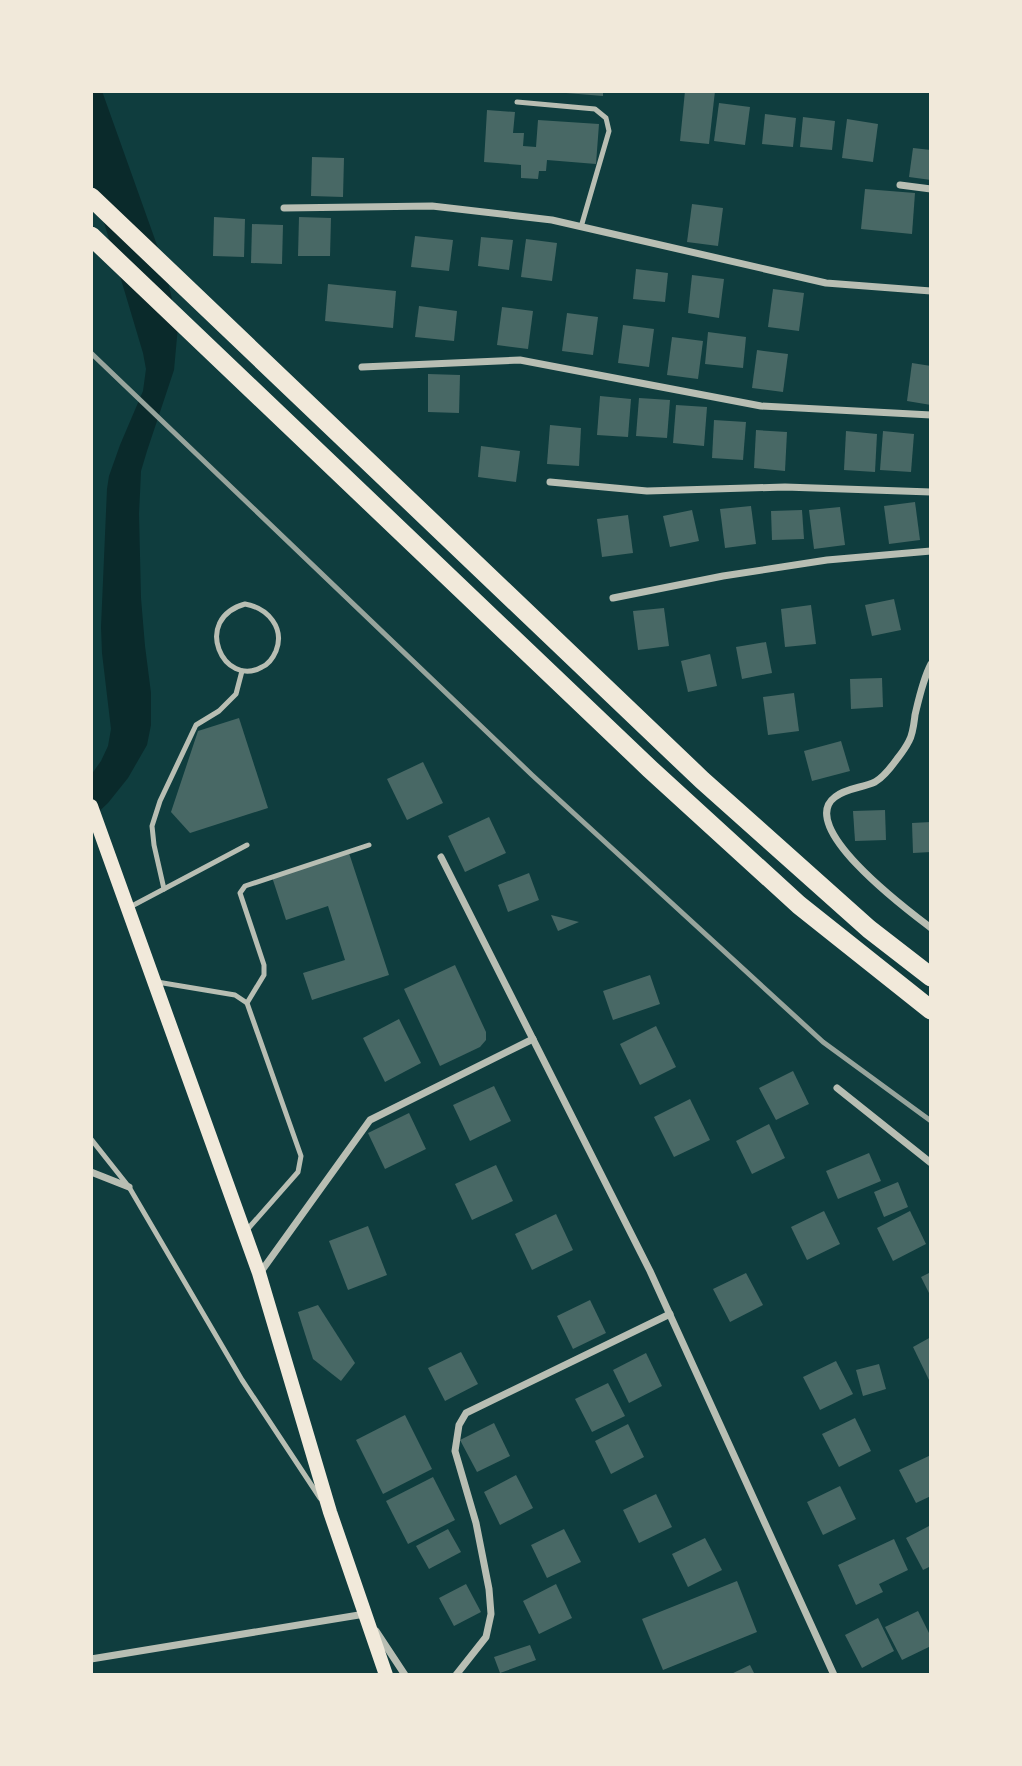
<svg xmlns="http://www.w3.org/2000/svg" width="1022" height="1766" viewBox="0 0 1022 1766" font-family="'PT Sans Narrow',sans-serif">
<rect width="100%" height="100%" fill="#0f3d3e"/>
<path fill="#0a2a2b" d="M 91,91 L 102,91 L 158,248 L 169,286 L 178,326 L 174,370 L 147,451 L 141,471 L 140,493 L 139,514 L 141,598 L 145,646 L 151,693 L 151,725 L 147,745 L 128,778 L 108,803 L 91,819 L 91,775 L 101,761 L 108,746 L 111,729 L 102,653 L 101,627 L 107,489 L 109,476 L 120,445 L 143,391 L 146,369 L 143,353 L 91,179 Z"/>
<g fill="#486865">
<path d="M 566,91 L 603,91 L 603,96 L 566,93 Z"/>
<path d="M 685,91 L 715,91 L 709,144 L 680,141 Z"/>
<path d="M 719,103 L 750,107 L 745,145 L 714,141 Z"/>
<path d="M 487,110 L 515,112 L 513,133 L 524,133 L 523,146 L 536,147 L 538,120 L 599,124 L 596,164 L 547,160 L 546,171 L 539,171 L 538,179 L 521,178 L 521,165 L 484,162 Z"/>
<path d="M 765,114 L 796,118 L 793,147 L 762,144 Z"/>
<path d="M 803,117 L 835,121 L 832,150 L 800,147 Z"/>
<path d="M 847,119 L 878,124 L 873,162 L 842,158 Z"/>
<path d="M 913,148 L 931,150 L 931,180 L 909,177 Z"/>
<path d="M 312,157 L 344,158 L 343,197 L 311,196 Z"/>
<path d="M 865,189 L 915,193 L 912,234 L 861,229 Z"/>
<path d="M 692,204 L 723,208 L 718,246 L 687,242 Z"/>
<path d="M 214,217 L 245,219 L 244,257 L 213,256 Z"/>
<path d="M 299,217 L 331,218 L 330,256 L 298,256 Z"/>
<path d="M 252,224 L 283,225 L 282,264 L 251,263 Z"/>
<path d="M 415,236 L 453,240 L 449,271 L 411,267 Z"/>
<path d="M 481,237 L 513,240 L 509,270 L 478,266 Z"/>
<path d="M 526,239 L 557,243 L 552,281 L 521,277 Z"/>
<path d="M 636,269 L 668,273 L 665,302 L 633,299 Z"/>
<path d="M 692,275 L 724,279 L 719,318 L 688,313 Z"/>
<path d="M 328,284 L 396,291 L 393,328 L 325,321 Z"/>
<path d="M 773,289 L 804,293 L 799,331 L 768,327 Z"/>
<path d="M 419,306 L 457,311 L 454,341 L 415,337 Z"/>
<path d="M 502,307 L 533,311 L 528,349 L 497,345 Z"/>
<path d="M 567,313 L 598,317 L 593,355 L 562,351 Z"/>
<path d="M 623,325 L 654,329 L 649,367 L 618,363 Z"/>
<path d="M 708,332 L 746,337 L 743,368 L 705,364 Z"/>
<path d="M 672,337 L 703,341 L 698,379 L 667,375 Z"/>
<path d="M 757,350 L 788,354 L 783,392 L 752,388 Z"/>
<path d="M 912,363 L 931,366 L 931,405 L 907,401 Z"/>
<path d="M 428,374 L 460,375 L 459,413 L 428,412 Z"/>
<path d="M 600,396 L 631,399 L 628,437 L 597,435 Z"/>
<path d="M 639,398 L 670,400 L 667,438 L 636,436 Z"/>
<path d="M 676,405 L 707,407 L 704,446 L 673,443 Z"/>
<path d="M 714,420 L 746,422 L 743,460 L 712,458 Z"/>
<path d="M 550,425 L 581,428 L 579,466 L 547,464 Z"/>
<path d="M 756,430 L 787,432 L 785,471 L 754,468 Z"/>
<path d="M 846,431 L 877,434 L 875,472 L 844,470 Z"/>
<path d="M 883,431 L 914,434 L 911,472 L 880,470 Z"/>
<path d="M 481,446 L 520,451 L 516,482 L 478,477 Z"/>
<path d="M 915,502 L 920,540 L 889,544 L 884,506 Z"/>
<path d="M 751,506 L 756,544 L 725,548 L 720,509 Z"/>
<path d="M 840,507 L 845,545 L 814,549 L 809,510 Z"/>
<path d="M 692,510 L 699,541 L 670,547 L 663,516 Z"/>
<path d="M 802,510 L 804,539 L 772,540 L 771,511 Z"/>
<path d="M 628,515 L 633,553 L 602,557 L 597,519 Z"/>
<path d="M 894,599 L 901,630 L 872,636 L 865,605 Z"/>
<path d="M 811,605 L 816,644 L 785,647 L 781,609 Z"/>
<path d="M 664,608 L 669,646 L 638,650 L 633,611 Z"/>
<path d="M 766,642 L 772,673 L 742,679 L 736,647 Z"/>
<path d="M 710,654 L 717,686 L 688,692 L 681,661 Z"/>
<path d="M 882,678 L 883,707 L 851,709 L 850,679 Z"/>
<path d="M 794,693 L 799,731 L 768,735 L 763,697 Z"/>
<path d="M 239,718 L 268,808 L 190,833 L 171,812 L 198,731 Z"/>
<path d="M 841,741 L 850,771 L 812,781 L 804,751 Z"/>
<path d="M 423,762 L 443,803 L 407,820 L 387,779 Z"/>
<path d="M 885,810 L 886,840 L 855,841 L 853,811 Z"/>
<path d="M 489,817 L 506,853 L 465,872 L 448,836 Z"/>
<path d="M 931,822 L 931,852 L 913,853 L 912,823 Z"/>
<path d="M 349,853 L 389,975 L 312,1000 L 303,973 L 345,960 L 328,906 L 286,920 L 272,877 Z"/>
<path d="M 529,873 L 539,900 L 508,912 L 498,885 Z"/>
<path d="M 551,915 L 579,922 L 558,931 Z"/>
<path d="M 455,965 L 486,1032 L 486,1040 L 480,1047 L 440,1066 L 404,989 Z"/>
<path d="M 650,975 L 660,1004 L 613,1020 L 603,991 Z"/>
<path d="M 399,1019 L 421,1063 L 385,1082 L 363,1038 Z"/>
<path d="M 656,1026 L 676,1067 L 640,1085 L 620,1044 Z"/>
<path d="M 793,1071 L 809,1104 L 776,1120 L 759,1088 Z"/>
<path d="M 494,1086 L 511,1121 L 470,1141 L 453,1105 Z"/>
<path d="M 690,1099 L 710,1140 L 674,1157 L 654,1117 Z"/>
<path d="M 409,1113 L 426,1149 L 385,1169 L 368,1133 Z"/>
<path d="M 769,1124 L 785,1158 L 752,1174 L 736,1141 Z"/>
<path d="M 869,1153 L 881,1181 L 838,1199 L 826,1171 Z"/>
<path d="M 496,1165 L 513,1201 L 472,1220 L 455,1184 Z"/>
<path d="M 898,1182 L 908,1207 L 884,1217 L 874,1192 Z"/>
<path d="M 824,1211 L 840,1244 L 807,1260 L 791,1227 Z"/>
<path d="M 910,1211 L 926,1244 L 893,1261 L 877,1228 Z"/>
<path d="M 556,1214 L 573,1250 L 532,1270 L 515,1234 Z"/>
<path d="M 368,1226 L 387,1275 L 348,1290 L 329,1241 Z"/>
<path d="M 931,1272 L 931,1297 L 921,1277 Z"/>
<path d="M 746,1273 L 763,1305 L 730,1322 L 713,1289 Z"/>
<path d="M 590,1300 L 606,1333 L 573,1349 L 557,1316 Z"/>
<path d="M 318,1305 L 355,1363 L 341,1381 L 313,1359 L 298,1312 Z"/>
<path d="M 931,1337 L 931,1379 L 929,1380 L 913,1347 Z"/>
<path d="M 461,1352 L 478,1384 L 445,1401 L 428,1368 Z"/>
<path d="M 646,1353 L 662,1386 L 629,1403 L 613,1370 Z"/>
<path d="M 836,1361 L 853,1394 L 820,1410 L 803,1377 Z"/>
<path d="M 879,1364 L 886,1389 L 863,1396 L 856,1370 Z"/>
<path d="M 608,1383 L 625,1416 L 592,1432 L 575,1399 Z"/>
<path d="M 405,1415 L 432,1469 L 383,1494 L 356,1440 Z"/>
<path d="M 855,1418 L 871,1451 L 839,1467 L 822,1434 Z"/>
<path d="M 494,1423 L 510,1456 L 477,1472 L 460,1440 Z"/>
<path d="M 628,1424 L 644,1457 L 611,1474 L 595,1441 Z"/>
<path d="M 931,1455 L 931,1496 L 916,1503 L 899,1470 Z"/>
<path d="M 516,1475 L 533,1508 L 500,1525 L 484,1492 Z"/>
<path d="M 433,1477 L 455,1520 L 408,1544 L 386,1501 Z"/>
<path d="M 840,1486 L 856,1519 L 823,1535 L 807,1502 Z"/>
<path d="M 656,1494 L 672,1527 L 639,1543 L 623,1510 Z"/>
<path d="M 931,1525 L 931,1566 L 923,1570 L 906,1538 Z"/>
<path d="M 448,1529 L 461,1552 L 429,1569 L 416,1546 Z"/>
<path d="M 564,1529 L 581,1562 L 547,1578 L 531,1545 Z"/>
<path d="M 705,1538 L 722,1570 L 688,1587 L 672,1554 Z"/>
<path d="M 894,1539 L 908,1570 L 879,1584 L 883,1592 L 856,1605 L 838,1565 Z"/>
<path d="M 737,1581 L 757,1632 L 663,1670 L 642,1619 Z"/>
<path d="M 466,1584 L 481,1612 L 454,1626 L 439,1598 Z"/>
<path d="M 556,1584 L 572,1618 L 539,1634 L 523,1601 Z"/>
<path d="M 918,1611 L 931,1637 L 931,1646 L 902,1660 L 885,1627 Z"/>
<path d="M 878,1618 L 894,1651 L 862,1668 L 845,1635 Z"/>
<path d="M 530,1645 L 536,1660 L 500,1673 L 494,1657 Z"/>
<path d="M 750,1665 L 755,1675 L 729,1675 Z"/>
</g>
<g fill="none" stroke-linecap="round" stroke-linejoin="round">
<g stroke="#b8beb3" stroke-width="5">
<path d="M 517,102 L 595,109 L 606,118 L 609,131 L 581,227"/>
<path d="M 245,604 C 268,608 285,628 276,651 C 273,658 269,664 262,667 C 224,689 191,619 245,604 Z"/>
<path d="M 164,889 L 154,845 L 152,826 L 160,801 L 196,725 L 219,711 L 236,694 L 242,671"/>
<path d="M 130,907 L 247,845"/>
<path d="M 157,982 L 235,995 L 247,1003 L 301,1156 L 298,1172 L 246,1231"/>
<path d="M 247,1003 L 264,975 L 264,965 L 240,893 L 245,886 L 369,845"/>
<path d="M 91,1139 L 129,1187 L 242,1380 L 320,1498"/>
</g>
<g stroke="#b8beb3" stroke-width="7">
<path d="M 900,185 L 931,189"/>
<path d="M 284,208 L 432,206 L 552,220 L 826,283 L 931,291"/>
<path d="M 362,367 L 520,360 L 761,406 L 931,415"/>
<path d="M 550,482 L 647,491 L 785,487 L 931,492"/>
<path d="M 613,598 L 723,576 L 827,560 L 931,551"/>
<path d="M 931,664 C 923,679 919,698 915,715 C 914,723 913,734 909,741 C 906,747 901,754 897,759 C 892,766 882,778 875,782 C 862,788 846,788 835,797 C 795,827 910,912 931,928"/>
<path d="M 441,857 L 650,1271 L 834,1675"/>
<path d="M 837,1088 L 931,1163"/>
<path d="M 91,1172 L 129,1187"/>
<path d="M 260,1273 L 370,1120 L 533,1039"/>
<path d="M 376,1631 L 405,1675"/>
<path d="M 91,1659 L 365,1614 L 366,1616"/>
<path d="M 456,1675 L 486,1637 L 491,1614 L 489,1589 L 476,1523 L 455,1451 L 459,1425 L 466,1413 L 670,1314"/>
</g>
<path stroke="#f1e9da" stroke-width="14" d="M 91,806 L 259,1273 L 330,1512 L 386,1675"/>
<g stroke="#f1e9da" stroke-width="19">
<path d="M 91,197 L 702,780 L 869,929 L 931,977"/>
<path d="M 91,236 L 650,769 L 799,905 L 931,1010"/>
</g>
<path stroke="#97a49c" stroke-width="5" d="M 91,353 L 532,775 L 823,1042 L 931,1121"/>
</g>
<rect width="1022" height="1766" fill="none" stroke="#f1e9da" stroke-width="186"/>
</svg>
